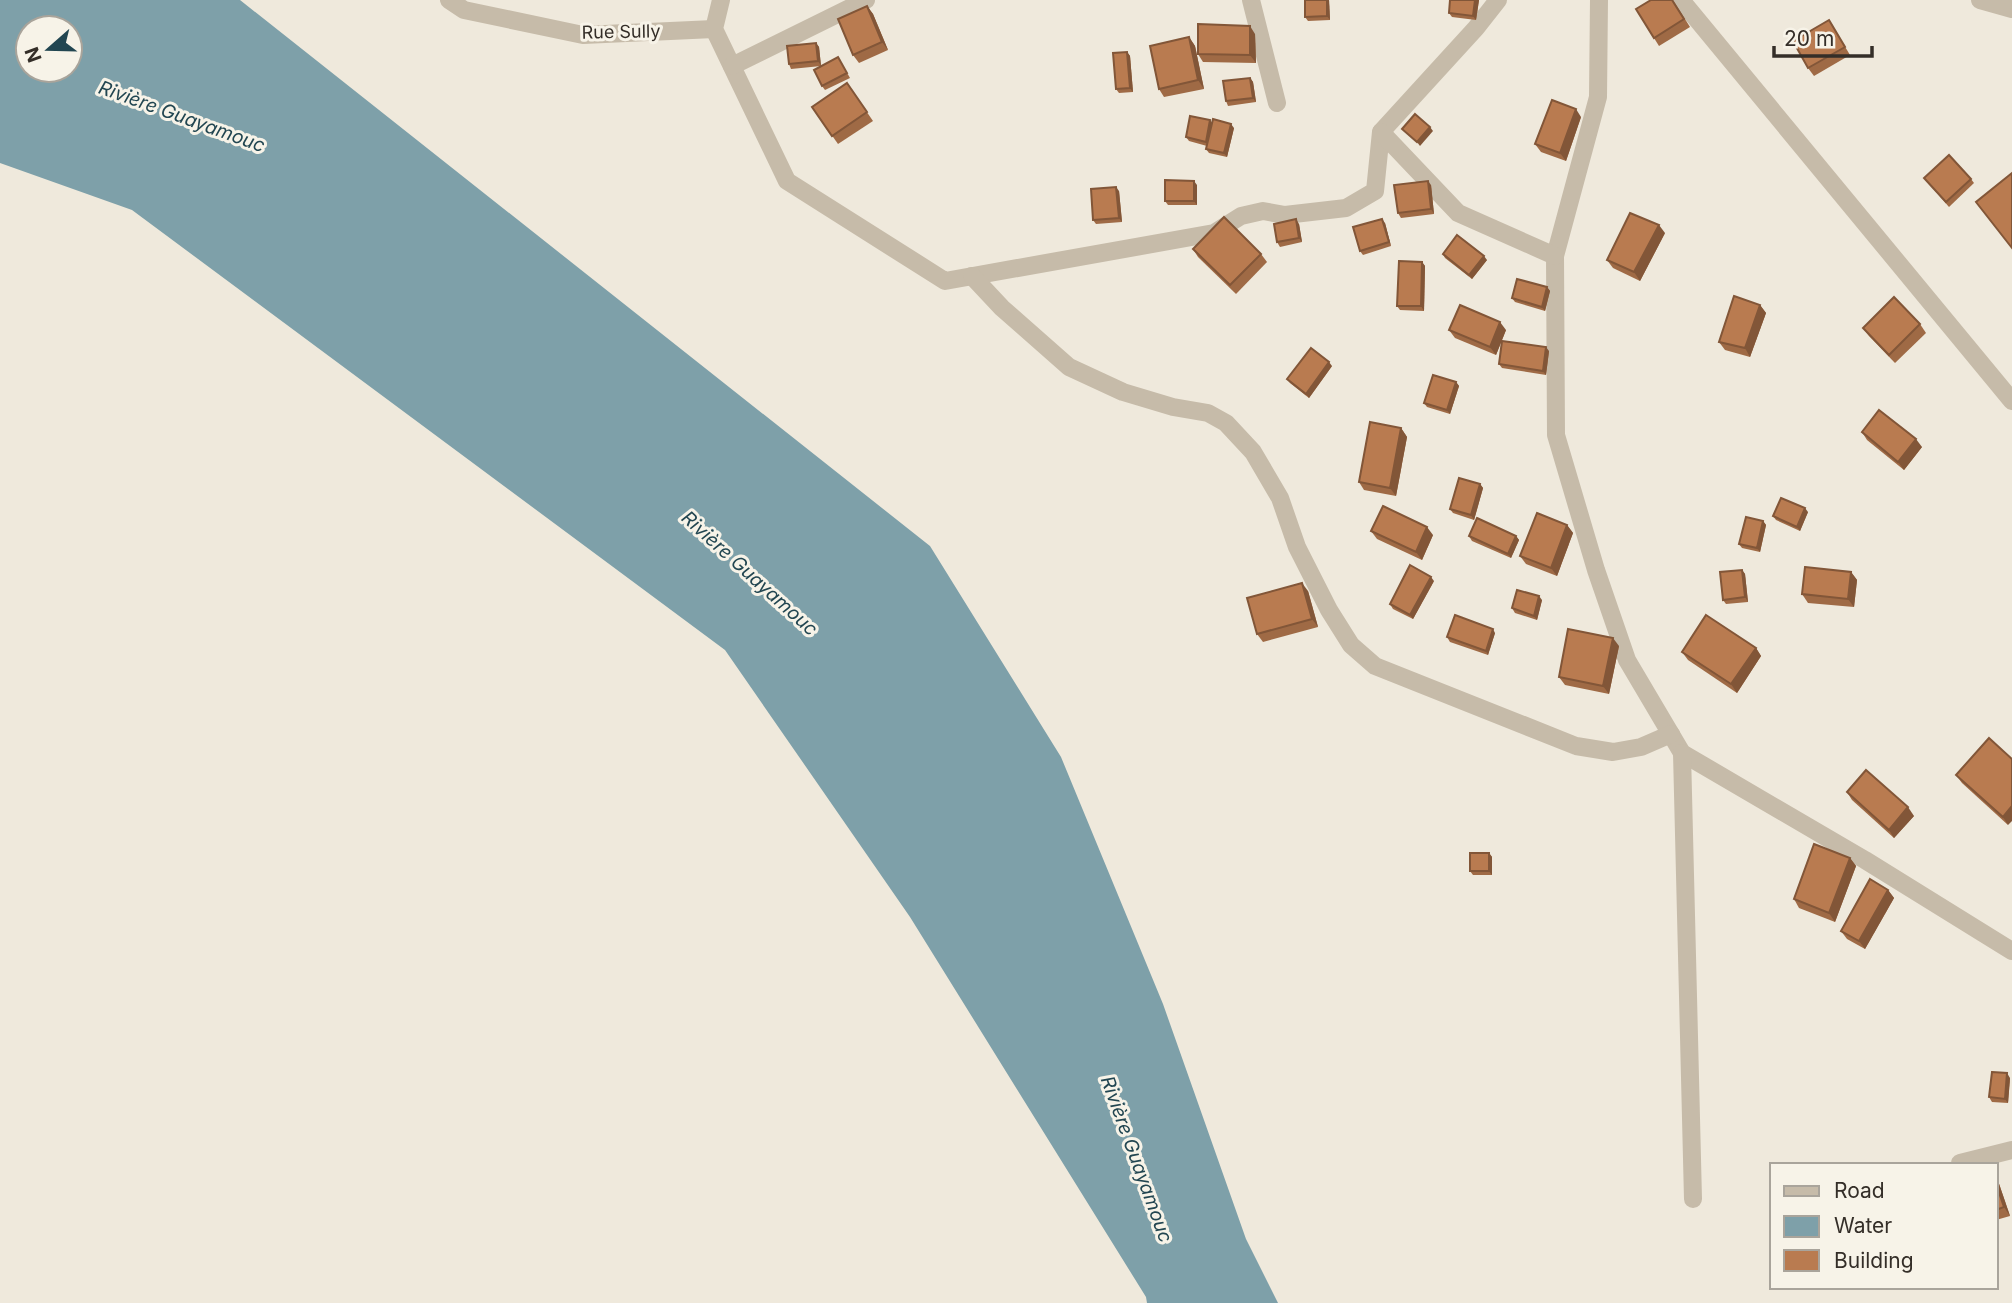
<svg xmlns="http://www.w3.org/2000/svg" width="2012" height="1303" viewBox="0 0 2012 1303" font-family="Inter,sans-serif">
<rect width="100%" height="100%" fill="#efe9dc"/>
<path fill="#7ea0a9" fill-rule="evenodd" d="M 0,0 L 240,0 L 930,546 L 1061,757 L 1163,1004 L 1246,1239 L 1278,1303 L 1147,1303 L 1146,1297 L 910,917 L 725,650 L 132,210 L 0,163 ZM 28,28 L 70,28 L 70,70 L 28,70 Z"/>
<g fill="none" stroke-linecap="round" stroke-linejoin="round">
<g stroke="#c6bba9" stroke-width="18">
<path d="M 449,0 L 464,10 L 583,35 L 714,29"/>
<path d="M 721,0 L 714,29 L 787,181 L 945,281 L 1214,233 L 1241,216 L 1263,211 L 1285,215 L 1346,208 L 1375,191 L 1381,132 L 1476,28 L 1498,0"/>
<path d="M 1251,0 L 1277,103"/>
<path d="M 1599,0 L 1598,97 L 1555,256 L 1556,435 L 1596,570 L 1627,660 L 1682,753 L 1865,860 L 2012,951"/>
<path d="M 1681,0 L 2012,401"/>
<path d="M 1980,0 L 2012,9"/>
<path d="M 732,66 L 866,0"/>
<path d="M 1381,132 L 1458,213 L 1555,256"/>
<path d="M 972,276 L 1002,308 L 1069,367 L 1123,392 L 1173,407 L 1208,413 L 1226,423 L 1253,452 L 1280,498 L 1297,547 L 1329,610 L 1351,645 L 1375,666 L 1576,746 L 1613,752 L 1641,747 L 1671,734"/>
<path d="M 1682,753 L 1693,1199"/>
<path d="M 1960,1163 L 2012,1150"/>
</g>
</g>
<g fill="#9f6a45">
<path d="M 1305,0 L 1329,0 L 1330,20 L 1308,21 L 1305,17 Z"/>
<path d="M 1450,0 L 1479,0 L 1476,20 L 1452,17 L 1449,13 Z"/>
<path d="M 1673,0 L 1690,27 L 1659,46 L 1654,38 Z"/>
<path d="M 867,6 L 873,14 L 888,50 L 859,63 L 853,55 Z"/>
<path d="M 1829,20 L 1850,55 L 1814,76 L 1808,68 Z"/>
<path d="M 1255,34 L 1256,63 L 1203,62 L 1198,54 Z"/>
<path d="M 1189,37 L 1195,46 L 1204,89 L 1164,97 L 1159,89 Z"/>
<path d="M 816,43 L 819,47 L 821,66 L 791,69 L 789,64 Z"/>
<path d="M 1127,52 L 1130,56 L 1133,92 L 1119,93 L 1116,89 Z"/>
<path d="M 838,57 L 850,78 L 825,90 L 822,86 Z"/>
<path d="M 1250,78 L 1253,82 L 1256,102 L 1228,106 L 1226,101 Z"/>
<path d="M 847,83 L 873,121 L 838,144 L 812,107 Z"/>
<path d="M 1581,117 L 1566,161 L 1541,152 L 1535,144 Z"/>
<path d="M 1234,128 L 1227,157 L 1209,153 L 1206,149 L 1207,146 L 1189,141 L 1186,137 Z"/>
<path d="M 1924,178 L 1971,179 L 1974,183 L 1949,207 Z"/>
<path d="M 1197,185 L 1197,205 L 1168,205 L 1165,201 Z"/>
<path d="M 1431,185 L 1434,214 L 1401,218 L 1398,213 Z"/>
<path d="M 1119,191 L 1122,222 L 1096,224 L 1093,220 Z"/>
<path d="M 1385,223 L 1391,246 L 1363,255 L 1360,251 Z"/>
<path d="M 1299,224 L 1302,242 L 1280,247 L 1277,242 Z"/>
<path d="M 1665,233 L 1640,281 L 1613,268 L 1607,260 Z"/>
<path d="M 1193,249 L 1261,254 L 1267,262 L 1236,294 L 1198,257 Z"/>
<path d="M 1443,254 L 1487,260 L 1472,279 L 1445,258 Z"/>
<path d="M 1422,262 L 1425,266 L 1424,311 L 1400,310 L 1397,306 Z"/>
<path d="M 1547,287 L 1550,291 L 1545,311 L 1515,302 L 1512,298 Z"/>
<path d="M 1760,305 L 1766,313 L 1750,357 L 1725,350 L 1719,342 Z"/>
<path d="M 1920,324 L 1926,333 L 1895,363 L 1869,336 L 1863,328 Z"/>
<path d="M 1449,330 L 1506,330 L 1496,355 L 1455,338 Z"/>
<path d="M 1549,351 L 1546,375 L 1502,368 L 1499,364 Z"/>
<path d="M 1332,366 L 1309,398 L 1290,383 L 1287,379 Z"/>
<path d="M 1456,382 L 1459,386 L 1450,414 L 1427,407 L 1424,403 Z"/>
<path d="M 1401,428 L 1407,437 L 1396,496 L 1364,490 L 1359,482 Z"/>
<path d="M 1862,432 L 1922,447 L 1904,470 L 1867,440 Z"/>
<path d="M 1480,484 L 1483,488 L 1474,520 L 1453,513 L 1450,509 Z"/>
<path d="M 1808,512 L 1800,531 L 1776,520 L 1773,516 Z"/>
<path d="M 1763,521 L 1766,525 L 1760,552 L 1742,548 L 1739,544 Z"/>
<path d="M 1567,525 L 1573,533 L 1557,576 L 1526,564 L 1520,556 Z"/>
<path d="M 1371,531 L 1433,535 L 1422,560 L 1377,539 Z"/>
<path d="M 1469,536 L 1516,536 L 1519,540 L 1511,558 L 1472,541 Z"/>
<path d="M 1742,570 L 1745,574 L 1748,602 L 1726,604 L 1723,600 Z"/>
<path d="M 1851,572 L 1857,580 L 1854,607 L 1808,603 L 1802,594 Z"/>
<path d="M 1434,581 L 1413,619 L 1393,609 L 1390,604 Z"/>
<path d="M 1308,591 L 1318,627 L 1263,642 L 1257,634 Z"/>
<path d="M 1542,600 L 1537,620 L 1515,613 L 1512,608 Z"/>
<path d="M 1495,633 L 1488,655 L 1450,642 L 1447,637 Z"/>
<path d="M 1619,646 L 1609,694 L 1565,685 L 1559,677 Z"/>
<path d="M 1756,648 L 1761,656 L 1737,693 L 1688,660 L 1682,652 Z"/>
<path d="M 1989,738 L 2008,825 L 1962,783 L 1956,775 Z"/>
<path d="M 1847,792 L 1914,816 L 1894,838 L 1852,800 Z"/>
<path d="M 1489,853 L 1492,857 L 1492,875 L 1473,875 L 1470,871 Z"/>
<path d="M 1850,858 L 1856,866 L 1835,922 L 1799,908 L 1794,899 Z"/>
<path d="M 1888,890 L 1894,898 L 1865,949 L 1847,939 L 1841,931 Z"/>
<path d="M 2010,1078 L 2008,1103 L 1992,1102 L 1989,1097 Z"/>
<path d="M 1996,1175 L 2010,1216 L 1996,1220 Z"/>
</g>
<g fill="#825638">
<path d="M 1327,0 L 1329,0 L 1330,20 L 1327,16 Z"/>
<path d="M 1475,0 L 1479,0 L 1476,20 L 1473,16 Z"/>
<path d="M 867,6 L 873,14 L 888,50 L 882,42 Z"/>
<path d="M 1250,26 L 1255,34 L 1256,63 L 1250,55 Z"/>
<path d="M 1189,37 L 1195,46 L 1204,89 L 1198,80 Z"/>
<path d="M 816,43 L 819,47 L 821,66 L 818,61 Z"/>
<path d="M 1127,52 L 1130,56 L 1133,92 L 1130,88 Z"/>
<path d="M 1250,78 L 1253,82 L 1256,102 L 1253,98 Z"/>
<path d="M 1576,109 L 1581,117 L 1566,161 L 1560,153 Z"/>
<path d="M 1210,120 L 1213,124 L 1209,147 L 1206,142 Z"/>
<path d="M 1231,124 L 1234,128 L 1227,157 L 1224,153 Z"/>
<path d="M 1430,127 L 1433,131 L 1420,146 L 1417,142 Z"/>
<path d="M 1194,181 L 1197,185 L 1197,205 L 1194,201 Z"/>
<path d="M 1428,181 L 1431,185 L 1434,214 L 1431,209 Z"/>
<path d="M 1116,187 L 1119,191 L 1122,222 L 1119,218 Z"/>
<path d="M 1296,219 L 1299,224 L 1302,242 L 1299,238 Z"/>
<path d="M 1382,219 L 1385,223 L 1391,246 L 1389,242 Z"/>
<path d="M 1659,225 L 1665,233 L 1640,281 L 1634,272 Z"/>
<path d="M 1484,256 L 1487,260 L 1472,279 L 1469,275 Z"/>
<path d="M 1422,262 L 1425,266 L 1424,311 L 1421,306 Z"/>
<path d="M 1547,287 L 1550,291 L 1545,311 L 1542,307 Z"/>
<path d="M 1760,305 L 1766,313 L 1750,357 L 1745,348 Z"/>
<path d="M 1500,322 L 1506,330 L 1496,355 L 1490,347 Z"/>
<path d="M 1546,347 L 1549,351 L 1546,375 L 1543,371 Z"/>
<path d="M 1329,362 L 1332,366 L 1309,398 L 1306,394 Z"/>
<path d="M 1456,382 L 1459,386 L 1450,414 L 1447,410 Z"/>
<path d="M 1401,428 L 1407,437 L 1396,496 L 1390,488 Z"/>
<path d="M 1916,439 L 1922,447 L 1904,470 L 1898,462 Z"/>
<path d="M 1480,484 L 1483,488 L 1474,520 L 1471,515 Z"/>
<path d="M 1805,508 L 1808,512 L 1800,531 L 1797,527 Z"/>
<path d="M 1763,521 L 1766,525 L 1760,552 L 1757,548 Z"/>
<path d="M 1567,525 L 1573,533 L 1557,576 L 1551,568 Z"/>
<path d="M 1427,527 L 1433,535 L 1422,560 L 1416,552 Z"/>
<path d="M 1516,536 L 1519,540 L 1511,558 L 1508,554 Z"/>
<path d="M 1742,570 L 1745,574 L 1748,602 L 1745,597 Z"/>
<path d="M 1851,572 L 1857,580 L 1854,607 L 1848,599 Z"/>
<path d="M 1431,577 L 1434,581 L 1413,619 L 1410,615 Z"/>
<path d="M 1302,583 L 1308,591 L 1318,627 L 1312,619 Z"/>
<path d="M 1539,596 L 1542,600 L 1537,620 L 1534,616 Z"/>
<path d="M 1493,629 L 1495,633 L 1488,655 L 1486,651 Z"/>
<path d="M 1613,638 L 1619,646 L 1609,694 L 1603,686 Z"/>
<path d="M 1756,648 L 1761,656 L 1737,693 L 1731,684 Z"/>
<path d="M 2012,806 L 2012,821 L 2008,825 L 2003,817 Z"/>
<path d="M 1908,807 L 1914,816 L 1894,838 L 1889,830 Z"/>
<path d="M 1489,853 L 1492,857 L 1492,875 L 1489,871 Z"/>
<path d="M 1850,858 L 1856,866 L 1835,922 L 1829,913 Z"/>
<path d="M 1888,890 L 1894,898 L 1865,949 L 1859,941 Z"/>
<path d="M 2007,1073 L 2010,1078 L 2008,1103 L 2005,1099 Z"/>
<path d="M 1996,1175 L 2010,1216 L 2004,1207 L 1996,1184 Z"/>
</g>
<g fill="#b97b50" stroke="#825638" stroke-width="2">
<path d="M 1305,0 L 1327,0 L 1327,16 L 1305,17 Z"/>
<path d="M 1450,0 L 1475,0 L 1473,16 L 1449,13 Z"/>
<path d="M 1651,0 L 1672,0 L 1684,19 L 1654,38 L 1636,9 Z"/>
<path d="M 867,6 L 882,42 L 853,55 L 838,19 Z"/>
<path d="M 1829,20 L 1845,47 L 1808,68 L 1793,41 Z"/>
<path d="M 1198,24 L 1250,26 L 1250,55 L 1198,54 Z"/>
<path d="M 1189,37 L 1198,80 L 1159,89 L 1150,46 Z"/>
<path d="M 816,43 L 818,61 L 789,64 L 787,46 Z"/>
<path d="M 1127,52 L 1130,88 L 1116,89 L 1113,53 Z"/>
<path d="M 838,57 L 847,73 L 822,86 L 814,70 Z"/>
<path d="M 1250,78 L 1253,98 L 1226,101 L 1223,81 Z"/>
<path d="M 847,83 L 867,112 L 832,136 L 812,107 Z"/>
<path d="M 1552,100 L 1576,109 L 1560,153 L 1535,144 Z"/>
<path d="M 1415,114 L 1430,127 L 1417,142 L 1402,129 Z"/>
<path d="M 1190,116 L 1210,120 L 1206,142 L 1186,137 Z"/>
<path d="M 1213,119 L 1231,124 L 1224,153 L 1206,149 Z"/>
<path d="M 1949,155 L 1971,179 L 1946,202 L 1924,178 Z"/>
<path d="M 2012,173 L 2012,248 L 1976,202 Z"/>
<path d="M 1165,180 L 1194,181 L 1194,201 L 1165,201 Z"/>
<path d="M 1428,181 L 1431,209 L 1398,213 L 1394,185 Z"/>
<path d="M 1116,187 L 1119,218 L 1093,220 L 1091,189 Z"/>
<path d="M 1630,213 L 1659,225 L 1634,272 L 1607,260 Z"/>
<path d="M 1224,217 L 1261,254 L 1230,285 L 1193,249 Z"/>
<path d="M 1296,219 L 1299,238 L 1277,242 L 1274,224 Z"/>
<path d="M 1382,219 L 1389,242 L 1360,251 L 1353,227 Z"/>
<path d="M 1457,235 L 1484,256 L 1469,275 L 1443,254 Z"/>
<path d="M 1399,261 L 1422,262 L 1421,306 L 1397,306 Z"/>
<path d="M 1517,279 L 1547,287 L 1542,307 L 1512,298 Z"/>
<path d="M 1734,296 L 1760,305 L 1745,348 L 1719,342 Z"/>
<path d="M 1894,297 L 1920,324 L 1889,355 L 1863,328 Z"/>
<path d="M 1460,305 L 1500,322 L 1490,347 L 1449,330 Z"/>
<path d="M 1502,341 L 1546,347 L 1543,371 L 1499,364 Z"/>
<path d="M 1311,348 L 1329,362 L 1306,394 L 1287,379 Z"/>
<path d="M 1433,375 L 1456,382 L 1447,410 L 1424,403 Z"/>
<path d="M 1879,410 L 1916,439 L 1898,462 L 1862,432 Z"/>
<path d="M 1370,422 L 1401,428 L 1390,488 L 1359,482 Z"/>
<path d="M 1459,478 L 1480,484 L 1471,515 L 1450,509 Z"/>
<path d="M 1781,498 L 1805,508 L 1797,527 L 1773,516 Z"/>
<path d="M 1383,506 L 1427,527 L 1416,552 L 1371,531 Z"/>
<path d="M 1537,513 L 1567,525 L 1551,568 L 1520,556 Z"/>
<path d="M 1746,517 L 1763,521 L 1757,548 L 1739,544 Z"/>
<path d="M 1477,518 L 1516,536 L 1508,554 L 1469,536 Z"/>
<path d="M 1410,565 L 1431,577 L 1410,615 L 1390,604 Z"/>
<path d="M 1805,567 L 1851,572 L 1848,599 L 1802,594 Z"/>
<path d="M 1742,570 L 1745,597 L 1723,600 L 1720,572 Z"/>
<path d="M 1302,583 L 1312,619 L 1257,634 L 1247,598 Z"/>
<path d="M 1517,590 L 1539,596 L 1534,616 L 1512,608 Z"/>
<path d="M 1455,615 L 1493,629 L 1486,651 L 1447,637 Z"/>
<path d="M 1706,615 L 1756,648 L 1731,684 L 1682,652 Z"/>
<path d="M 1568,629 L 1613,638 L 1603,686 L 1559,677 Z"/>
<path d="M 1989,738 L 2012,759 L 2012,806 L 2003,817 L 1956,775 Z"/>
<path d="M 1866,770 L 1908,807 L 1889,830 L 1847,792 Z"/>
<path d="M 1814,844 L 1850,858 L 1829,913 L 1794,899 Z"/>
<rect x="1470" y="853" width="19" height="18"/>
<path d="M 1870,879 L 1888,890 L 1859,941 L 1841,931 Z"/>
<path d="M 1992,1072 L 2007,1073 L 2005,1099 L 1989,1097 Z"/>
<path d="M 1996,1184 L 2004,1207 L 1996,1210 Z"/>
</g>
<g text-anchor="middle" stroke-width="6" stroke-linejoin="round" paint-order="stroke">
<g font-size="18" fill="#342e28" stroke="#f7f3e8">
<text transform="translate(621 32) rotate(-1)" y="6">Rue Sully</text>
</g>
<g font-size="19" font-style="italic" fill="#224651" stroke="#f7f3e8">
<text transform="translate(182 116) rotate(20)" y="7">Rivière Guayamouc</text>
<text transform="translate(750 573) rotate(42)" y="7">Rivière Guayamouc</text>
<text transform="translate(1137 1159) rotate(70)" y="7">Rivière Guayamouc</text>
</g>
</g>
<rect x="1770" y="1163" width="228" height="126" fill="#f7f3e8" stroke="#a9a49b" stroke-width="2"/>
<rect x="1784" y="1186" width="35" height="10" fill="#c6bba9" stroke="#a9a49b" stroke-width="2"/>
<text x="1834" y="1198" font-size="21" fill="#342e28">Road</text>
<rect x="1784" y="1216" width="35" height="21" fill="#7ea0a9" stroke="#a9a49b" stroke-width="2"/>
<text x="1834" y="1233" font-size="21" fill="#342e28">Water</text>
<rect x="1784" y="1250" width="35" height="21" fill="#b97b50" stroke="#a9a49b" stroke-width="2"/>
<text x="1834" y="1268" font-size="21" fill="#342e28">Building</text>
<g transform="translate(49 49) rotate(250)"><circle r="33" fill="#f7f3e8" stroke="#a9a49b" stroke-width="2"/>
<path d="M0-5L12 26L0 18L-12 26Z" fill="#224651"/>
<text y="-10" font-size="19" font-weight="bold" text-anchor="middle" fill="#342e28">N</text>
</g>
<path d="M1774 46v10h98v-10" fill="none" stroke="#342e28" stroke-width="3.5"/>
<text x="1784" y="46" font-size="21" fill="#342e28" stroke="#f7f3e8" stroke-width="5" paint-order="stroke">20 m</text>
</svg>
